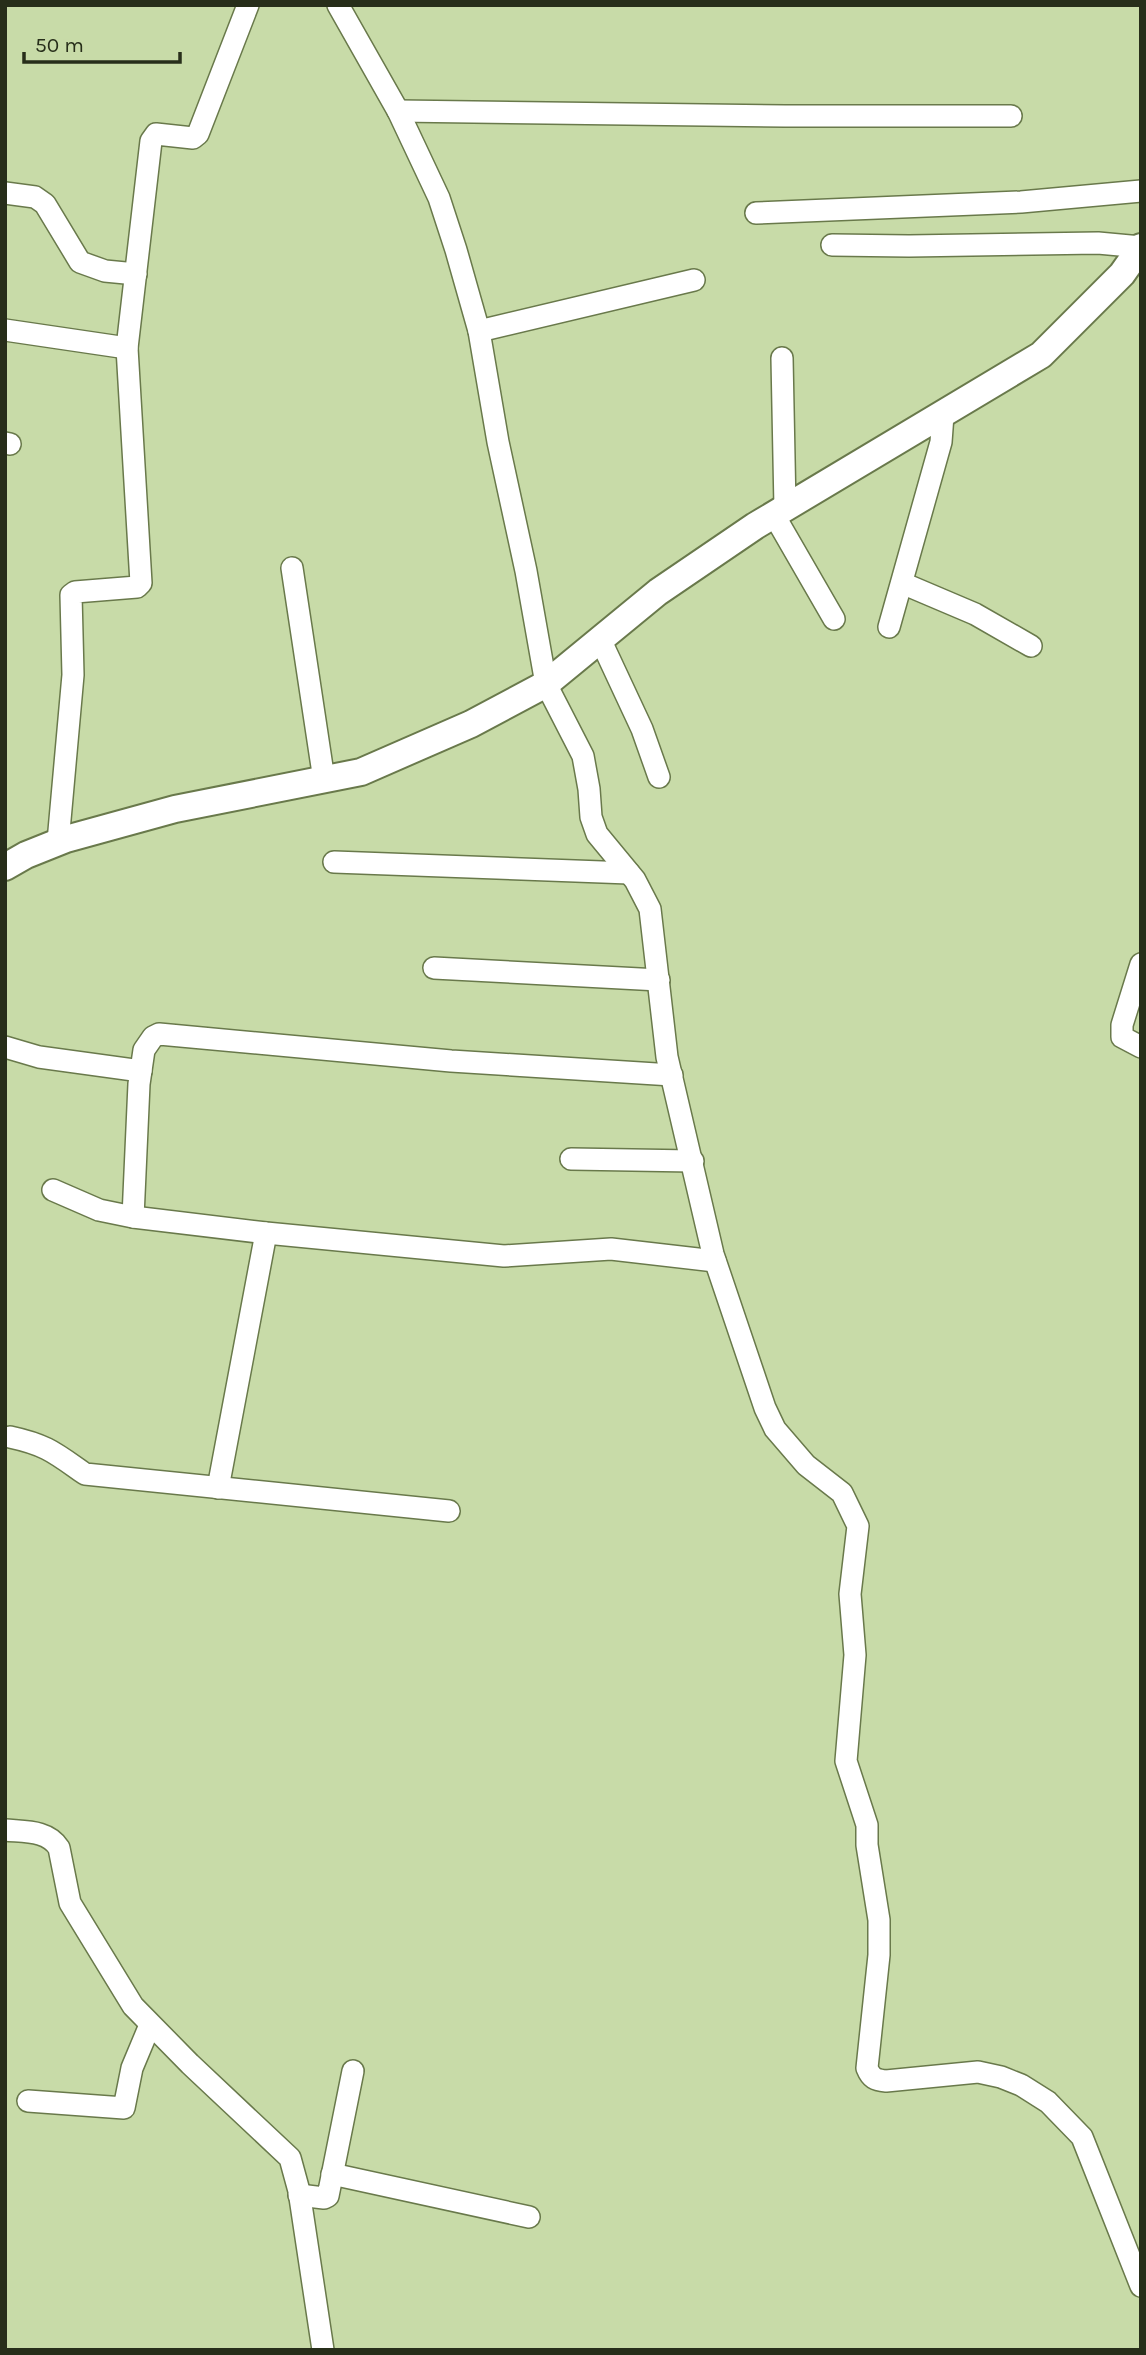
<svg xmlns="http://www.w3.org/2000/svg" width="1146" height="2355" viewBox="0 0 1146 2355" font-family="Karla,sans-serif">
<rect width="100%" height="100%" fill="#c8dba8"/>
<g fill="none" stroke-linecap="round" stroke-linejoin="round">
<defs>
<g id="minor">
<path d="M 338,5 L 398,111 L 439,198 L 456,250 L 479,331 L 498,442 L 526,571 L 546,684 L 583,756 L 589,789 L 591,817 L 597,834 L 635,880 L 650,909 L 667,1057 L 713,1254 L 765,1408 L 775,1429 L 806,1465 L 842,1493 L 858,1526 L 850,1594 L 855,1655 L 846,1761 L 867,1825 L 867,1845 L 879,1920 L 879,1955 L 867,2068 C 871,2078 875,2080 886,2081 L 978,2072 L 1001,2077 L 1021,2085 L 1048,2102 L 1082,2137 L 1141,2286"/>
<path d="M 398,111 L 785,116 L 1011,116"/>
<path d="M 5,193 L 35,197 L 45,204 L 80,262 L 105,271 L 136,274"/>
<path d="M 756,213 L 1021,202 L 1141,191"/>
<path d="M 832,245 L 909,246 L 1098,243 L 1141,247"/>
<path d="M 5,330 L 127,348"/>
<path d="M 479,331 L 694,280"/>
<path d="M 782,358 L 785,508"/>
<path d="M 5,443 L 10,444"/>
<path d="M 774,515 L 834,619"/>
<path d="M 292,568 L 324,780"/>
<path d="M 902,583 L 975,614 L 1031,646"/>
<path d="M 889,627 L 941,442 L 943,415"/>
<path d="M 600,639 L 642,729 L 659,777"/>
<path d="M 58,842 L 73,675 L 71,595 L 75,592 L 137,587 L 141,583 L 127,348 L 151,141 L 156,134 L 193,138 L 198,134 L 248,5"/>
<path d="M 334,862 L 629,873"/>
<path d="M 1141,964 L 1122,1025 L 1122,1037 L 1141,1047"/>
<path d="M 434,968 L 659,980"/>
<path d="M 5,1047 L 39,1057 L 141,1071"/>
<path d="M 571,1159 L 693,1161"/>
<path d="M 53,1190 L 99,1210 L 133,1217 L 266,1233 L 504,1256 L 611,1249 L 715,1261"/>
<path d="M 133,1217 L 139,1084 L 144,1050 L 153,1037 L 159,1034 L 451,1061 L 672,1075"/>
<path d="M 10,1437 C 47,1445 55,1453 85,1474 L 449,1511"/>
<path d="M 218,1488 L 266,1233"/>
<path d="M 5,1830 C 25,1832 48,1830 59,1848 L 70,1903 L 133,2006 L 190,2064 L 290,2158 L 299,2191 L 323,2350"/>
<path d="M 28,2101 L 124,2108 L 132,2068 L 150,2025"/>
<path d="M 332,2174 L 529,2217"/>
<path d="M 299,2195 L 324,2198 L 328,2196 L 353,2071"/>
</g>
<path id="tertiary" d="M 5,867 L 26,855 L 66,839 L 175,809 L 361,772 L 471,724 L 546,684 L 658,592 L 755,526 L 1041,355 L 1122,274 L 1141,247"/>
</defs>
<use href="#minor" stroke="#69794b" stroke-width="24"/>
<use href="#tertiary" stroke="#69794b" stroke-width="30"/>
<use href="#minor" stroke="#fff" stroke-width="21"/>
<use href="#tertiary" stroke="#fff" stroke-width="26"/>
</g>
<rect width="1146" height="2355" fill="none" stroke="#272e1a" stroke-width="14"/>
<path d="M24 52v10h156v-10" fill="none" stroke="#272e1a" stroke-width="3.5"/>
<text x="35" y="52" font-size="21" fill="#272e1a" stroke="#c8dba8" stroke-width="5" paint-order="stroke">50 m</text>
</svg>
